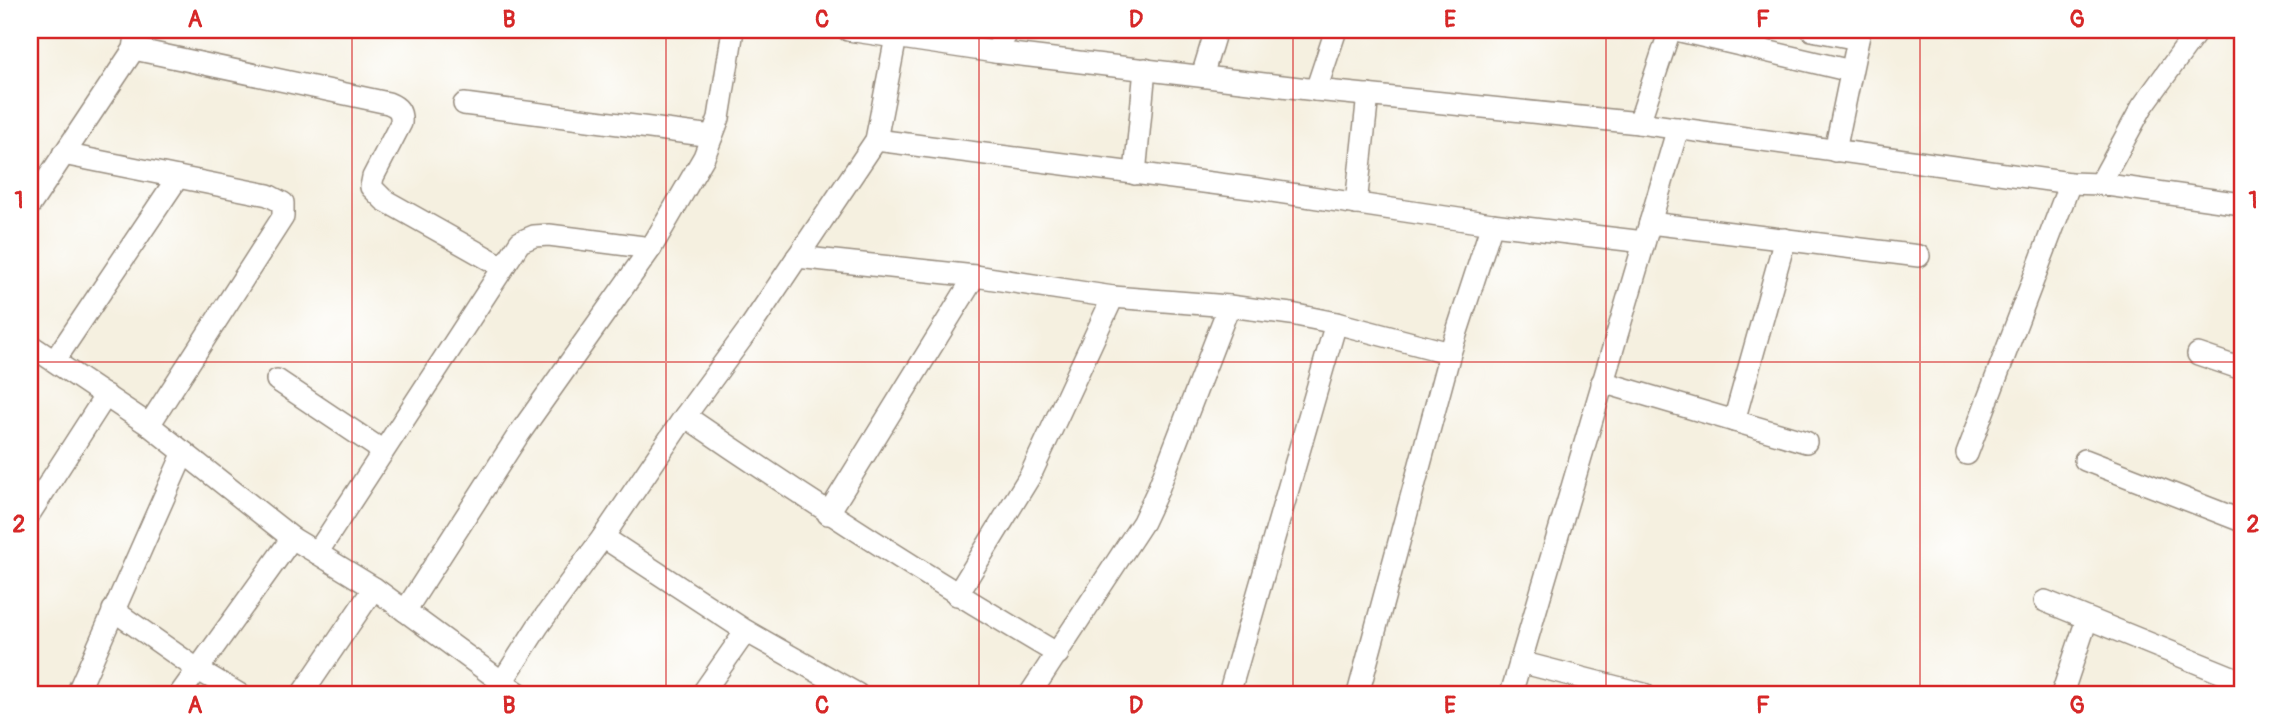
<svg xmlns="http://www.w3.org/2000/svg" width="2272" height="724" viewBox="0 0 2272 724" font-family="Pangolin,sans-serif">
<rect width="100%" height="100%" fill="#fff"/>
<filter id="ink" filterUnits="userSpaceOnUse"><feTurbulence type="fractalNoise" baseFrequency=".0143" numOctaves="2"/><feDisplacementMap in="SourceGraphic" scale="14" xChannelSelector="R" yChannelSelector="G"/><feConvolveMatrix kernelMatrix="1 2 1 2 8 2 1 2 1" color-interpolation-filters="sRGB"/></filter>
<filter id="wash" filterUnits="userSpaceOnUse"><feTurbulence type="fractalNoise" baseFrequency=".00686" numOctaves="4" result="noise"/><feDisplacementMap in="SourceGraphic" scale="28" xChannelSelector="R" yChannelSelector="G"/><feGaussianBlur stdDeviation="1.57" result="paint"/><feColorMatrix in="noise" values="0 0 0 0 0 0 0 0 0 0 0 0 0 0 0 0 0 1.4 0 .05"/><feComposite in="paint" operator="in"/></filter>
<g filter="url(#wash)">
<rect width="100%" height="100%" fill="#f5f0e0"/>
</g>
<g filter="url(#ink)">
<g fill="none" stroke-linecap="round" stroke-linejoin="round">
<defs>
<g id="minor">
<path d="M 848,30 L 995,52 L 1316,90 L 1639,123 L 2070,183 L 2100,184 L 2242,204"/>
<path d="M 1676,30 L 1851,71"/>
<path d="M 1812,30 L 1858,39"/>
<path d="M 134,49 L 388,103 C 398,107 402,111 401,123 L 373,177 L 371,187 L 384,200 L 503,267"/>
<path d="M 995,52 L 1009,30"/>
<path d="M 1202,76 L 1216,30"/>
<path d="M 1316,90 L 1336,30"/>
<path d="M 464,104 L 712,136"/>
<path d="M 1639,123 L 1670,30"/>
<path d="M 876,140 L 1258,189 L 1492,224 L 1644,242"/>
<path d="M 1835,151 L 1860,30"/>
<path d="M 63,154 L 268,195 L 283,203 L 283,217 L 149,425"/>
<path d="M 1135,174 L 1145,69"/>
<path d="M 2100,184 L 2142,107 L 2198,30"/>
<path d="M 1356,204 L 1368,95"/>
<path d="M 30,205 L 134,49 L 137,30"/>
<path d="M 1650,223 L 1919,256"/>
<path d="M 797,257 L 975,276 L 1113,297 L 1229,306 L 1291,314 L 1336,323 L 1450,353"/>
<path d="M 30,345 L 149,425 L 292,538"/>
<path d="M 2198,354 L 2242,369"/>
<path d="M 55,360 L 178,177"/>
<path d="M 277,380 L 383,451"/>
<path d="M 1602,382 L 1806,442"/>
<path d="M 685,416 C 807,500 930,579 1058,654"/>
<path d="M 1734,421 L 1785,239"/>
<path d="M 1967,454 L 2070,183"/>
<path d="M 2085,460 L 2242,521"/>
<path d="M 30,513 L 106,395"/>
<path d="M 828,514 L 975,276"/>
<path d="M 603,537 L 746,631 L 857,694"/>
<path d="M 317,553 L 374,588"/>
<path d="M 957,595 L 1030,476 L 1113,297"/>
<path d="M 2045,601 L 2242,681"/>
<path d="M 113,610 L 197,669 L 239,694"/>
<path d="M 405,611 L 517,437 L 651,248 L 704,157 L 719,118 L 733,30"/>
<path d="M 1520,662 L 1644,694"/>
<path d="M 502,682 L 520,694"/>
<path d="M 77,694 L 184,452"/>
<path d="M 180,694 L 292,538 L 317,553 L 520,242 L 534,236 L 549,235 L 651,248"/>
<path d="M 302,694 L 374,588 L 502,682 L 538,626 L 603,537 L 685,416 L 751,326 L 876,140 L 896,37 L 900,30"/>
<path d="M 702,694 L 746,631"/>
<path d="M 1030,694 L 1143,522 L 1157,492 L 1229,306"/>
<path d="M 1229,694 L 1336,323"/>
<path d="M 1358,694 L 1450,353 L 1492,224"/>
<path d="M 1511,694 L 1678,128"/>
<path d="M 2062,694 L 2087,619"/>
</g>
</defs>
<use href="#minor" stroke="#988d7f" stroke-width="24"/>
<use href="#minor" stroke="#fff" stroke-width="21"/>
</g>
</g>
<path fill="none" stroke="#d62828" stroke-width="2" stroke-opacity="0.55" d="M 352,30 L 352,694M 666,30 L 666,694M 979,30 L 979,694M 1293,30 L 1293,694M 1606,30 L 1606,694M 1920,30 L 1920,694M 30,362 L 2242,362"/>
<rect width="2272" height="724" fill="none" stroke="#fff" stroke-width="77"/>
<rect x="38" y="38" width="2196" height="648" fill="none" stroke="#d62828" stroke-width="2.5"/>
<g font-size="23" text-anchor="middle" font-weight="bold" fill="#d62828">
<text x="195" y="27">A</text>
<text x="509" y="27">B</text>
<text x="822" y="27">C</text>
<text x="1136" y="27">D</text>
<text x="1450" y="27">E</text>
<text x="1763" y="27">F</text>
<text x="2077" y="27">G</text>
<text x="19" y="208">1</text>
<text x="2253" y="208">1</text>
<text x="19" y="532">2</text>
<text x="2253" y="532">2</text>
<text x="195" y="713">A</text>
<text x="509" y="713">B</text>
<text x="822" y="713">C</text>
<text x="1136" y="713">D</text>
<text x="1450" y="713">E</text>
<text x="1763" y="713">F</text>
<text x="2077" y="713">G</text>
</g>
</svg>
